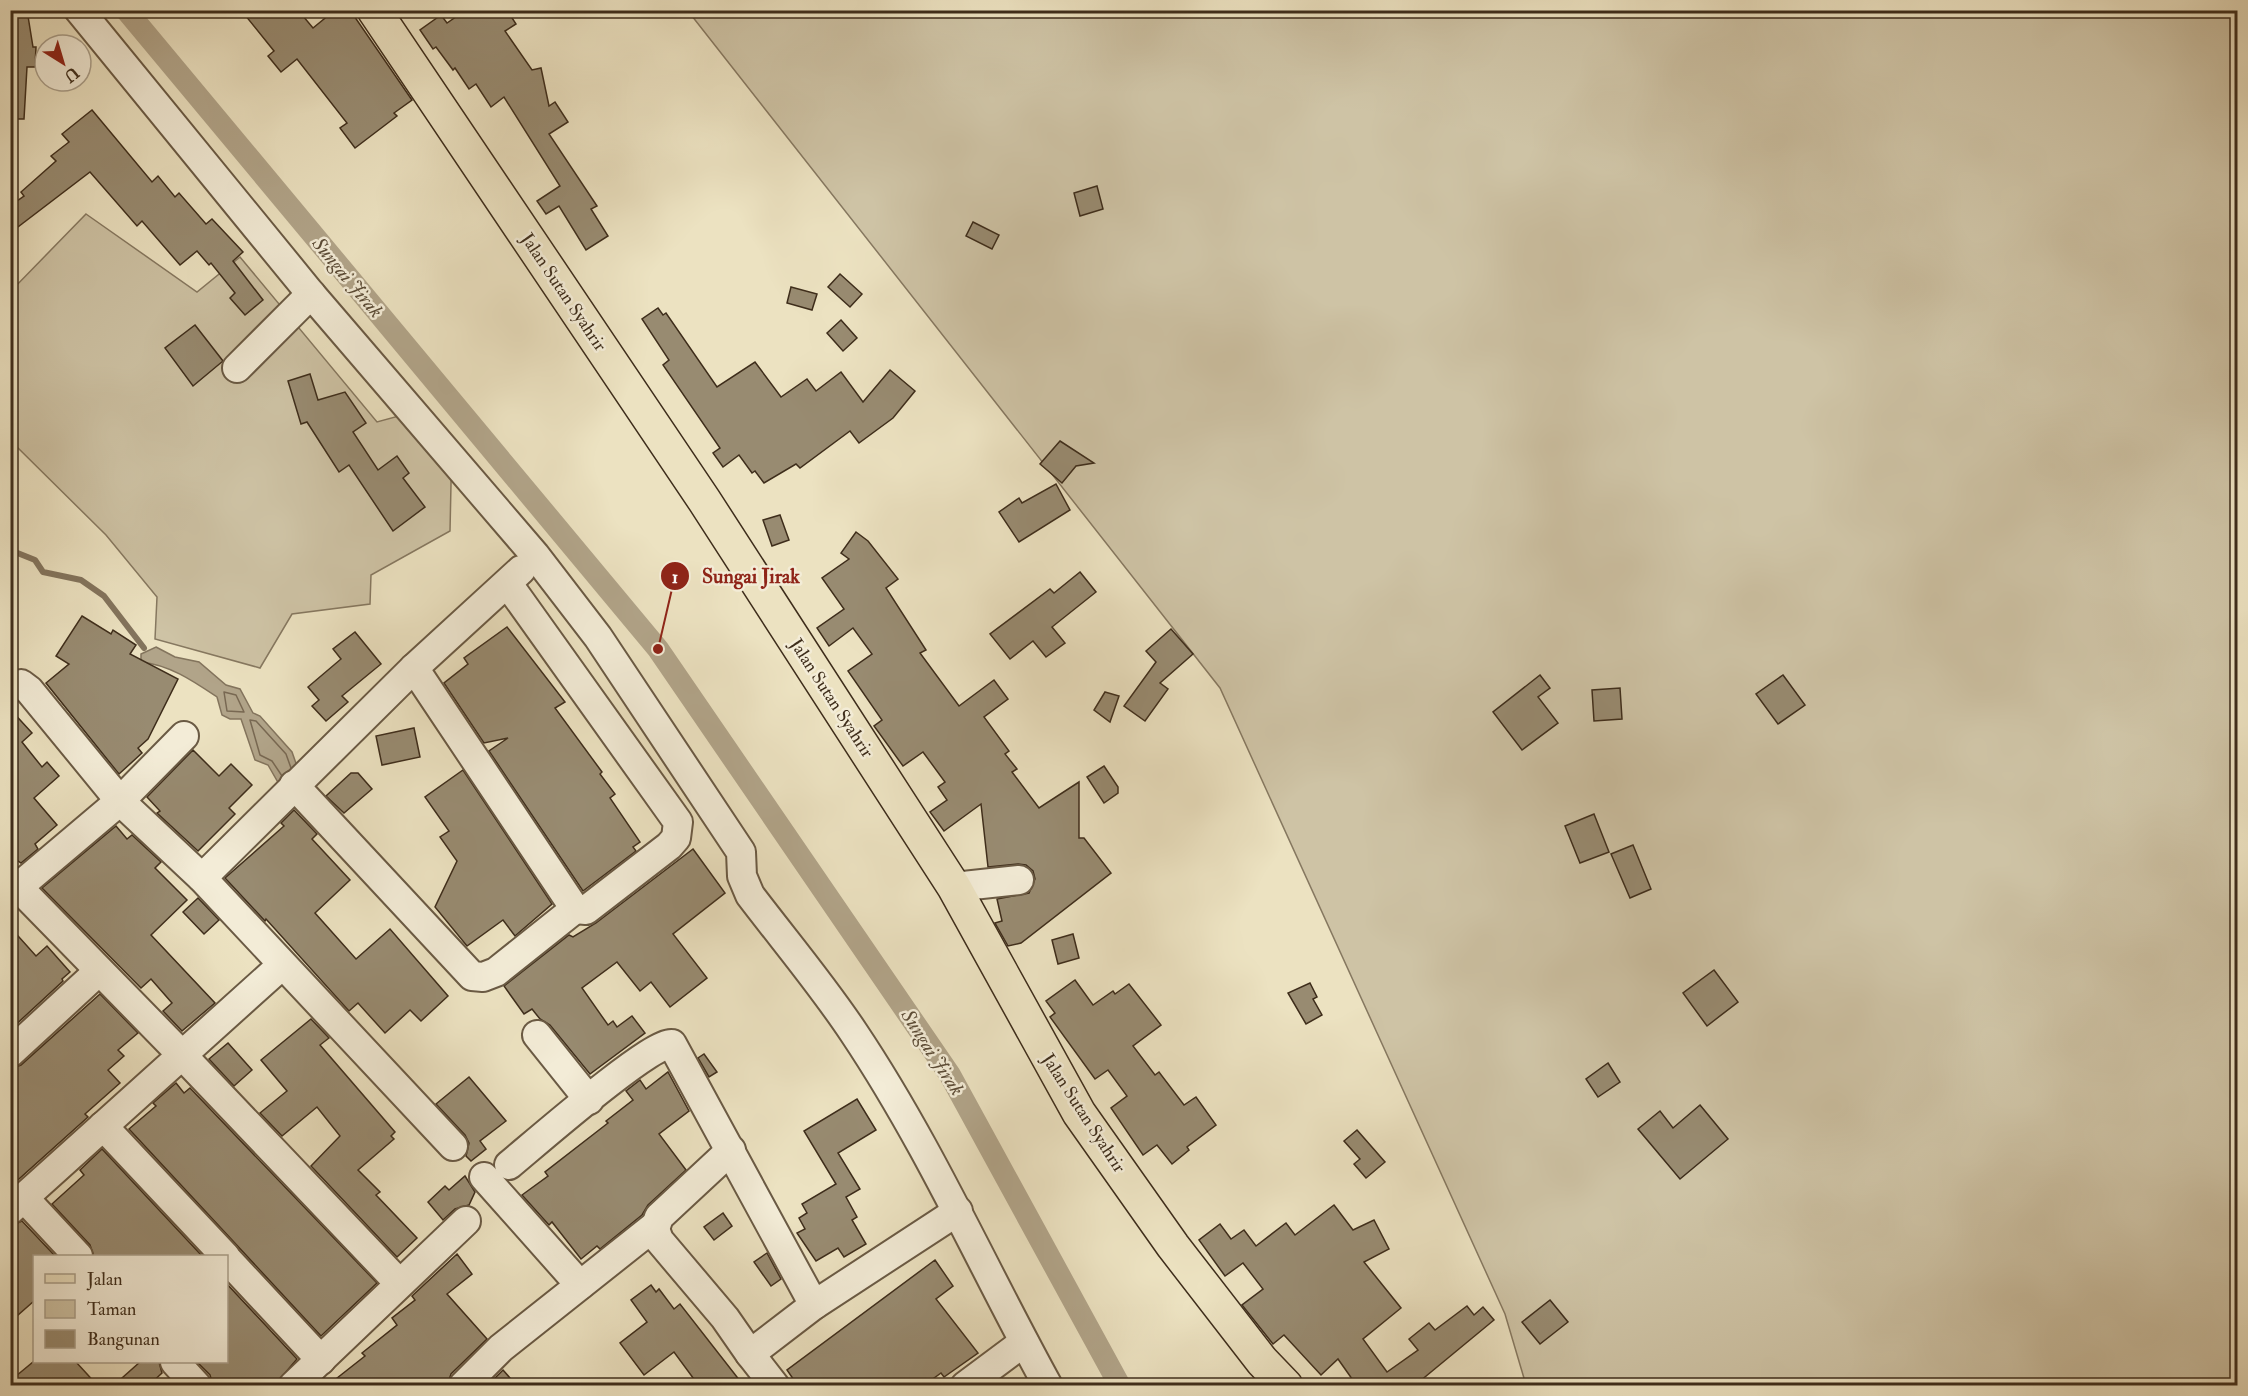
<svg xmlns="http://www.w3.org/2000/svg" width="2248" height="1396" viewBox="0 0 2248 1396" font-family="'IM FELL Double Pica',serif">
<rect width="100%" height="100%" fill="#ece2c1"/>
<filter id="stains"><feTurbulence type="fractalNoise" baseFrequency=".00333" numOctaves="4"/><feColorMatrix values="0 0 0 0 .2 0 0 0 0 .09 0 0 0 0 .02 0 0 0 .5 -.17"/></filter>
<radialGradient id="worn" r=".72"><stop offset=".6" stop-color="#630" stop-opacity="0"/><stop offset="1" stop-color="#630" stop-opacity=".3"/></radialGradient>
<g fill="#cec3a5" stroke="#867860" stroke-width="1.5">
<path d="M 688,11 L 2237,11 L 2237,1385 L 1526,1385 L 1505,1314 L 1220,688 Z"/>
<path d="M 86,214 L 197,292 L 240,257 L 377,422 L 428,408 L 452,438 L 450,531 L 371,575 L 370,604 L 292,614 L 260,668 L 155,639 L 157,597 L 106,535 L 17,447 L 11,447 L 10,292 Z"/>
</g>
<path fill="#b1a489" stroke="#83745d" stroke-width="1.5" d="M 156,647 L 175,657 L 199,662 L 226,685 L 240,689 L 253,713 L 260,716 L 292,752 L 298,769 L 283,791 L 268,765 L 255,760 L 241,719 L 230,719 L 222,715 L 217,697 C 193,681 170,665 141,662 L 141,654 Z"/>
<g fill="none" stroke-linecap="round" stroke-linejoin="round">
<g stroke="#786852" stroke-width="1.5">
<path d="M 224,692 L 236,695 L 244,712 L 227,711 Z"/>
<path d="M 282,776 L 272,761 L 260,755 L 250,720 L 256,721 L 286,754 L 291,768"/>
</g>
<path stroke="#83745d" stroke-width="6" d="M 10,550 L 35,560 L 43,572 L 81,580 L 104,596 L 144,648"/>
<path stroke="#b1a489" stroke-width="22" d="M 126,10 L 658,649 L 950,1075 L 1120,1386"/>
</g>
<g fill="#988b71" stroke="#3e2d1b" stroke-width="1.5">
<path d="M 10,10 L 27,10 L 33,47 L 36,47 L 35,67 L 27,67 L 24,119 L 10,119 Z"/>
<path d="M 241,10 L 298,10 L 313,28 L 335,10 L 350,10 L 412,100 L 394,113 L 397,116 L 355,148 L 340,128 L 347,123 L 297,59 L 281,72 L 268,56 L 274,51 Z"/>
<path d="M 466,10 L 507,10 L 516,24 L 505,31 L 532,70 L 541,68 L 549,106 L 555,102 L 568,122 L 549,134 L 597,206 L 591,209 L 608,236 L 586,250 L 559,206 L 546,214 L 537,201 L 560,186 L 504,97 L 491,107 L 476,84 L 469,89 L 455,68 L 453,70 L 436,47 L 433,49 L 420,30 L 441,15 L 447,23 Z"/>
<path d="M 92,110 L 152,182 L 158,176 L 175,197 L 179,193 L 206,224 L 212,219 L 243,252 L 233,261 L 263,300 L 245,315 L 230,298 L 235,293 L 211,263 L 209,265 L 197,251 L 180,265 L 142,221 L 137,226 L 90,172 L 10,233 L 10,206 L 24,196 L 21,192 L 56,161 L 51,156 L 69,142 L 62,134 Z"/>
<path d="M 1097,186 L 1103,209 L 1080,216 L 1074,193 Z"/>
<path d="M 973,222 L 999,235 L 992,249 L 966,236 Z"/>
<path d="M 840,274 L 862,294 L 850,307 L 828,287 Z"/>
<path d="M 791,287 L 817,294 L 812,310 L 787,303 Z"/>
<path d="M 658,308 L 663,315 L 666,313 L 717,387 L 755,362 L 781,397 L 807,379 L 816,391 L 841,372 L 863,402 L 890,370 L 915,391 L 893,418 L 859,443 L 850,431 L 800,468 L 796,464 L 764,483 L 755,471 L 752,473 L 739,455 L 723,467 L 713,453 L 720,448 L 663,365 L 669,360 L 642,319 Z"/>
<path d="M 841,320 L 857,338 L 843,351 L 827,333 Z"/>
<path d="M 195,325 L 223,361 L 193,386 L 165,348 Z"/>
<path d="M 310,374 L 318,400 L 345,392 L 366,423 L 353,432 L 378,470 L 397,456 L 409,473 L 403,478 L 425,507 L 393,531 L 349,465 L 339,472 L 307,422 L 301,424 L 288,381 Z"/>
<path d="M 1060,441 L 1094,463 L 1076,466 L 1062,483 L 1040,464 Z"/>
<path d="M 1056,484 L 1070,510 L 1019,542 L 999,512 L 1019,498 L 1022,503 Z"/>
<path d="M 780,515 L 789,540 L 772,546 L 763,520 Z"/>
<path d="M 856,532 L 868,541 L 898,579 L 886,588 L 926,650 L 920,653 L 959,706 L 994,680 L 1008,699 L 984,717 L 1009,751 L 1005,754 L 1017,769 L 1012,772 L 1039,808 L 1079,782 L 1079,838 L 1084,838 L 1111,873 L 1021,943 L 1008,946 L 995,923 L 1002,921 L 997,899 L 1029,893 L 1035,879 L 1033,871 L 1026,865 L 1018,864 L 988,867 L 981,804 L 944,831 L 930,812 L 947,800 L 938,787 L 945,782 L 923,752 L 903,766 L 874,726 L 882,720 L 848,671 L 872,654 L 853,628 L 829,646 L 817,628 L 844,609 L 822,578 L 849,559 L 841,553 Z"/>
<path d="M 1080,572 L 1096,592 L 1052,627 L 1065,643 L 1046,657 L 1033,641 L 1010,659 L 990,634 L 1050,589 L 1054,593 Z"/>
<path d="M 82,616 L 111,634 L 113,630 L 136,645 L 130,654 L 178,679 L 148,739 L 138,748 L 142,753 L 119,774 L 46,683 L 69,664 L 56,656 Z"/>
<path d="M 507,627 L 565,702 L 555,708 L 602,772 L 600,774 L 615,794 L 610,798 L 640,842 L 633,847 L 636,851 L 583,891 L 489,751 L 508,738 L 484,743 L 444,683 L 468,664 L 464,658 Z"/>
<path d="M 1171,629 L 1193,654 L 1160,683 L 1168,689 L 1145,721 L 1124,706 L 1156,662 L 1146,651 Z"/>
<path d="M 355,632 L 381,664 L 342,696 L 348,702 L 326,721 L 312,706 L 319,700 L 308,687 L 341,659 L 333,649 Z"/>
<path d="M 1540,675 L 1550,688 L 1538,697 L 1558,723 L 1522,750 L 1493,712 Z"/>
<path d="M 1783,675 L 1805,705 L 1778,724 L 1756,694 Z"/>
<path d="M 1620,688 L 1622,719 L 1594,721 L 1592,690 Z"/>
<path d="M 1105,692 L 1119,696 L 1110,722 L 1094,710 Z"/>
<path d="M 10,709 L 32,733 L 22,742 L 42,767 L 47,762 L 59,776 L 34,798 L 57,825 L 35,844 L 38,849 L 21,863 L 18,861 L 10,868 Z"/>
<path d="M 414,728 L 420,757 L 382,765 L 376,736 Z"/>
<path d="M 193,750 L 219,776 L 231,764 L 252,785 L 229,808 L 235,814 L 198,851 L 157,813 L 160,811 L 147,797 Z"/>
<path d="M 1104,766 L 1118,787 L 1118,793 L 1104,803 L 1087,777 Z"/>
<path d="M 463,770 L 552,904 L 515,936 L 503,920 L 467,946 L 435,907 L 457,861 L 440,837 L 449,831 L 425,797 Z"/>
<path d="M 351,773 L 358,773 L 372,789 L 344,813 L 326,796 Z"/>
<path d="M 294,810 L 317,834 L 312,839 L 350,880 L 315,913 L 356,959 L 390,929 L 448,996 L 421,1021 L 410,1010 L 385,1033 L 358,1003 L 349,1011 L 266,919 L 265,921 L 225,878 L 284,826 L 281,823 Z"/>
<path d="M 1594,814 L 1609,852 L 1580,863 L 1565,826 Z"/>
<path d="M 116,826 L 127,839 L 132,835 L 161,862 L 155,868 L 187,900 L 151,935 L 215,1003 L 182,1031 L 163,1011 L 172,1003 L 151,979 L 141,988 L 42,888 Z"/>
<path d="M 1633,845 L 1651,889 L 1630,898 L 1611,854 Z"/>
<path d="M 693,849 L 725,893 L 673,934 L 707,978 L 670,1007 L 651,982 L 640,991 L 617,962 L 582,988 L 608,1025 L 613,1021 L 617,1027 L 632,1016 L 645,1033 L 590,1074 L 550,1025 L 540,1019 L 532,1009 L 524,1014 L 504,986 L 569,935 L 573,937 L 596,923 Z"/>
<path d="M 198,898 L 219,920 L 204,934 L 183,912 Z"/>
<path d="M 10,927 L 36,956 L 47,946 L 70,972 L 62,979 L 63,981 L 10,1030 Z"/>
<path d="M 1073,934 L 1079,958 L 1058,964 L 1052,940 Z"/>
<path d="M 1714,970 L 1738,1002 L 1707,1026 L 1683,993 Z"/>
<path d="M 1075,980 L 1093,1005 L 1113,991 L 1115,994 L 1129,984 L 1161,1025 L 1133,1046 L 1155,1075 L 1159,1072 L 1184,1105 L 1196,1097 L 1216,1125 L 1187,1147 L 1189,1150 L 1172,1164 L 1157,1145 L 1143,1155 L 1111,1108 L 1127,1096 L 1108,1070 L 1095,1079 L 1050,1017 L 1055,1013 L 1046,1001 Z"/>
<path d="M 1310,983 L 1317,997 L 1313,999 L 1322,1015 L 1306,1024 L 1288,993 Z"/>
<path d="M 100,994 L 138,1033 L 118,1050 L 124,1056 L 108,1070 L 120,1083 L 85,1114 L 88,1117 L 10,1187 L 10,1069 L 21,1065 Z"/>
<path d="M 311,1019 L 329,1038 L 320,1045 L 395,1132 L 391,1136 L 394,1139 L 358,1170 L 380,1192 L 376,1195 L 417,1238 L 397,1257 L 311,1166 L 340,1136 L 317,1107 L 282,1136 L 260,1113 L 287,1091 L 261,1060 Z"/>
<path d="M 228,1043 L 252,1070 L 234,1086 L 209,1059 Z"/>
<path d="M 704,1054 L 717,1072 L 709,1077 L 698,1058 Z"/>
<path d="M 1608,1063 L 1620,1082 L 1598,1097 L 1586,1079 Z"/>
<path d="M 668,1072 L 689,1111 L 659,1134 L 686,1170 L 648,1205 L 642,1215 L 600,1249 L 597,1246 L 581,1259 L 552,1222 L 549,1225 L 522,1195 L 548,1176 L 545,1172 L 608,1123 L 606,1121 L 633,1100 L 626,1091 L 640,1080 L 646,1089 Z"/>
<path d="M 469,1077 L 506,1121 L 480,1141 L 486,1149 L 471,1161 L 466,1156 L 469,1143 L 465,1135 L 436,1104 Z"/>
<path d="M 176,1083 L 184,1093 L 190,1088 L 377,1283 L 321,1336 L 129,1129 L 156,1106 L 153,1103 Z"/>
<path d="M 857,1099 L 876,1130 L 838,1153 L 860,1189 L 846,1197 L 857,1217 L 852,1220 L 866,1244 L 844,1257 L 838,1248 L 816,1261 L 797,1233 L 805,1229 L 799,1218 L 807,1213 L 802,1204 L 836,1184 L 804,1131 Z"/>
<path d="M 1700,1105 L 1728,1139 L 1680,1179 L 1638,1129 L 1660,1111 L 1673,1128 Z"/>
<path d="M 1357,1130 L 1385,1162 L 1366,1178 L 1354,1164 L 1360,1159 L 1344,1141 Z"/>
<path d="M 102,1149 L 203,1257 L 94,1257 L 90,1245 L 52,1204 L 84,1175 L 80,1170 Z"/>
<path d="M 465,1176 L 475,1192 L 469,1205 L 455,1209 L 443,1220 L 428,1202 L 445,1186 L 449,1190 Z"/>
<path d="M 1334,1205 L 1353,1230 L 1374,1220 L 1389,1249 L 1364,1262 L 1401,1308 L 1363,1339 L 1387,1372 L 1418,1350 L 1409,1339 L 1429,1323 L 1435,1330 L 1467,1306 L 1474,1315 L 1483,1307 L 1494,1320 L 1414,1386 L 1357,1386 L 1338,1359 L 1321,1375 L 1284,1335 L 1273,1344 L 1242,1305 L 1263,1289 L 1243,1263 L 1225,1276 L 1199,1240 L 1220,1224 L 1231,1239 L 1244,1230 L 1256,1246 L 1286,1223 L 1295,1235 Z"/>
<path d="M 723,1213 L 732,1226 L 714,1240 L 704,1227 Z"/>
<path d="M 22,1221 L 56,1257 L 34,1257 L 34,1301 L 10,1322 L 10,1226 Z"/>
<path d="M 767,1253 L 781,1279 L 771,1286 L 754,1262 Z"/>
<path d="M 457,1254 L 472,1274 L 447,1294 L 487,1339 L 451,1374 L 447,1386 L 327,1386 L 365,1356 L 362,1353 L 397,1325 L 392,1318 L 415,1300 L 412,1296 Z"/>
<path d="M 935,1260 L 953,1286 L 936,1299 L 978,1353 L 944,1377 L 941,1373 L 923,1386 L 798,1386 L 787,1370 Z"/>
<path d="M 226,1283 L 297,1359 L 274,1386 L 213,1386 L 210,1375 L 197,1362 L 226,1362 Z"/>
<path d="M 651,1285 L 656,1292 L 659,1289 L 674,1309 L 680,1304 L 744,1386 L 699,1386 L 674,1352 L 644,1375 L 620,1343 L 647,1322 L 631,1300 Z"/>
<path d="M 1550,1300 L 1568,1322 L 1540,1344 L 1522,1322 Z"/>
<path d="M 33,1362 L 76,1362 L 98,1386 L 10,1386 L 10,1381 Z"/>
<path d="M 140,1362 L 159,1362 L 162,1373 L 148,1386 L 113,1386 Z"/>
<path d="M 503,1370 L 517,1386 L 487,1386 Z"/>
</g>
<g fill="none" stroke-linecap="round" stroke-linejoin="round">
<defs>
<g id="minor">
<path d="M 79,10 L 311,294 L 535,555 L 598,637 L 741,852 L 742,876 L 750,895 C 785,941 823,986 854,1033 C 929,1145 983,1268 1048,1386"/>
<path d="M 237,368 L 311,294"/>
<path d="M 414,668 L 575,909 L 586,910 L 669,846 L 676,838 L 678,822 L 508,584"/>
<path d="M 10,687 L 21,684 L 29,690 L 120,801 L 202,878 L 453,1146"/>
<path d="M 294,785 L 472,976 L 483,977 L 496,972 L 575,909"/>
<path d="M 202,878 L 414,668 L 521,570"/>
<path d="M 18,887 L 183,1056 L 399,1283"/>
<path d="M 954,887 L 1019,880"/>
<path d="M 10,894 L 120,801 L 184,736"/>
<path d="M 537,1035 L 589,1100"/>
<path d="M 10,1053 L 99,971"/>
<path d="M 103,1126 L 225,1256"/>
<path d="M 731,1150 L 659,1217 L 655,1229 L 659,1240 L 725,1318 L 750,1354 L 814,1305 L 958,1211"/>
<path d="M 509,1165 C 531,1147 653,1040 672,1044 L 814,1305"/>
<path d="M 484,1177 L 580,1285"/>
<path d="M 25,1199 L 78,1256"/>
<path d="M 10,1210 L 282,965"/>
<path d="M 226,1258 L 321,1360"/>
<path d="M 750,1354 L 775,1386"/>
<path d="M 175,1362 L 197,1386"/>
<path d="M 293,1386 L 466,1221"/>
<path d="M 463,1386 L 501,1348 L 656,1225"/>
<path d="M 965,1386 L 1024,1342"/>
</g>
<path id="major" d="M 374,10 L 704,500 L 954,887 L 1079,1113 L 1173,1246 L 1262,1361 L 1286,1386"/>
</defs>
<use href="#minor" stroke="#6a5a44" stroke-width="32"/>
<use href="#major" stroke="#3e2d1b" stroke-width="36"/>
<use href="#minor" stroke="#f3ecd7" stroke-width="28"/>
<use href="#major" stroke="#ece2c1" stroke-width="33"/>
</g>
<g text-anchor="middle" stroke-width="5" stroke-linejoin="round" paint-order="stroke">
<g font-size="18" fill="#3e2d1b" stroke="#f3ecd7">
<text transform="translate(564 292) rotate(56)" y="6">Jalan Sutan Syahrir</text>
<text transform="translate(832 698) rotate(57)" y="6">Jalan Sutan Syahrir</text>
<text transform="translate(1084 1113) rotate(57)" y="6">Jalan Sutan Syahrir</text>
</g>
<g font-size="20" font-style="italic" fill="#5b4b36" stroke="#f3ecd7">
<text transform="translate(348 277) rotate(50)" y="7">Sungai Jirak</text>
<text transform="translate(933 1052) rotate(57)" y="7">Sungai Jirak</text>
</g>
</g>
<path fill="none" stroke="#8f2418" stroke-width="2" d="M658 649L675 576"/>
<g fill="#8f2418" stroke="#f3ecd7" stroke-width="2">
<circle cx="658" cy="649" r="6"/>
<circle cx="675" cy="576" r="15"/>
</g>
<g font-size="18" text-anchor="middle" font-weight="bold" fill="#fff">
<text x="675" y="583">1</text>
</g>
<g font-size="20" text-anchor="middle" font-weight="bold" fill="#8f2418" stroke="#f3ecd7" stroke-width="5" stroke-linejoin="round" paint-order="stroke">
<text x="751" y="583">Sungai Jirak</text>
</g>
<rect width="2248" height="1396" fill="none" stroke="#ece2c1" stroke-width="36"/>
<rect x="12" y="12" width="2224" height="1372" fill="none" stroke="#3e2d1b" stroke-width="3"/>
<rect x="18" y="18" width="2212" height="1360" fill="none" stroke="#3e2d1b" stroke-width="1.5"/>
<rect x="33" y="1255" width="195" height="108" fill="#f3ecd7" stroke="#aba08c" stroke-width="1.5"/>
<rect x="45" y="1274" width="30" height="9" fill="#ece2c1" stroke="#aba08c" stroke-width="1.5"/>
<text x="87" y="1285" font-size="18" fill="#3e2d1b">Jalan</text>
<rect x="45" y="1300" width="30" height="18" fill="#cec3a5" stroke="#aba08c" stroke-width="1.5"/>
<text x="87" y="1315" font-size="18" fill="#3e2d1b">Taman</text>
<rect x="45" y="1330" width="30" height="18" fill="#988b71" stroke="#aba08c" stroke-width="1.5"/>
<text x="87" y="1345" font-size="18" fill="#3e2d1b">Bangunan</text>
<g transform="translate(63 63) rotate(143)"><circle r="28" fill="#f3ecd7" stroke="#aba08c" stroke-width="1.5"/>
<path d="M0-4.5L10 22L0 15L-10 22Z" fill="#8f2418"/>
<text y="-9" font-size="16" font-weight="bold" text-anchor="middle" fill="#3e2d1b">U</text>
</g>
<rect width="100%" height="100%" filter="url(#stains)"/>
<rect width="100%" height="100%" fill="url(#worn)"/>
</svg>
